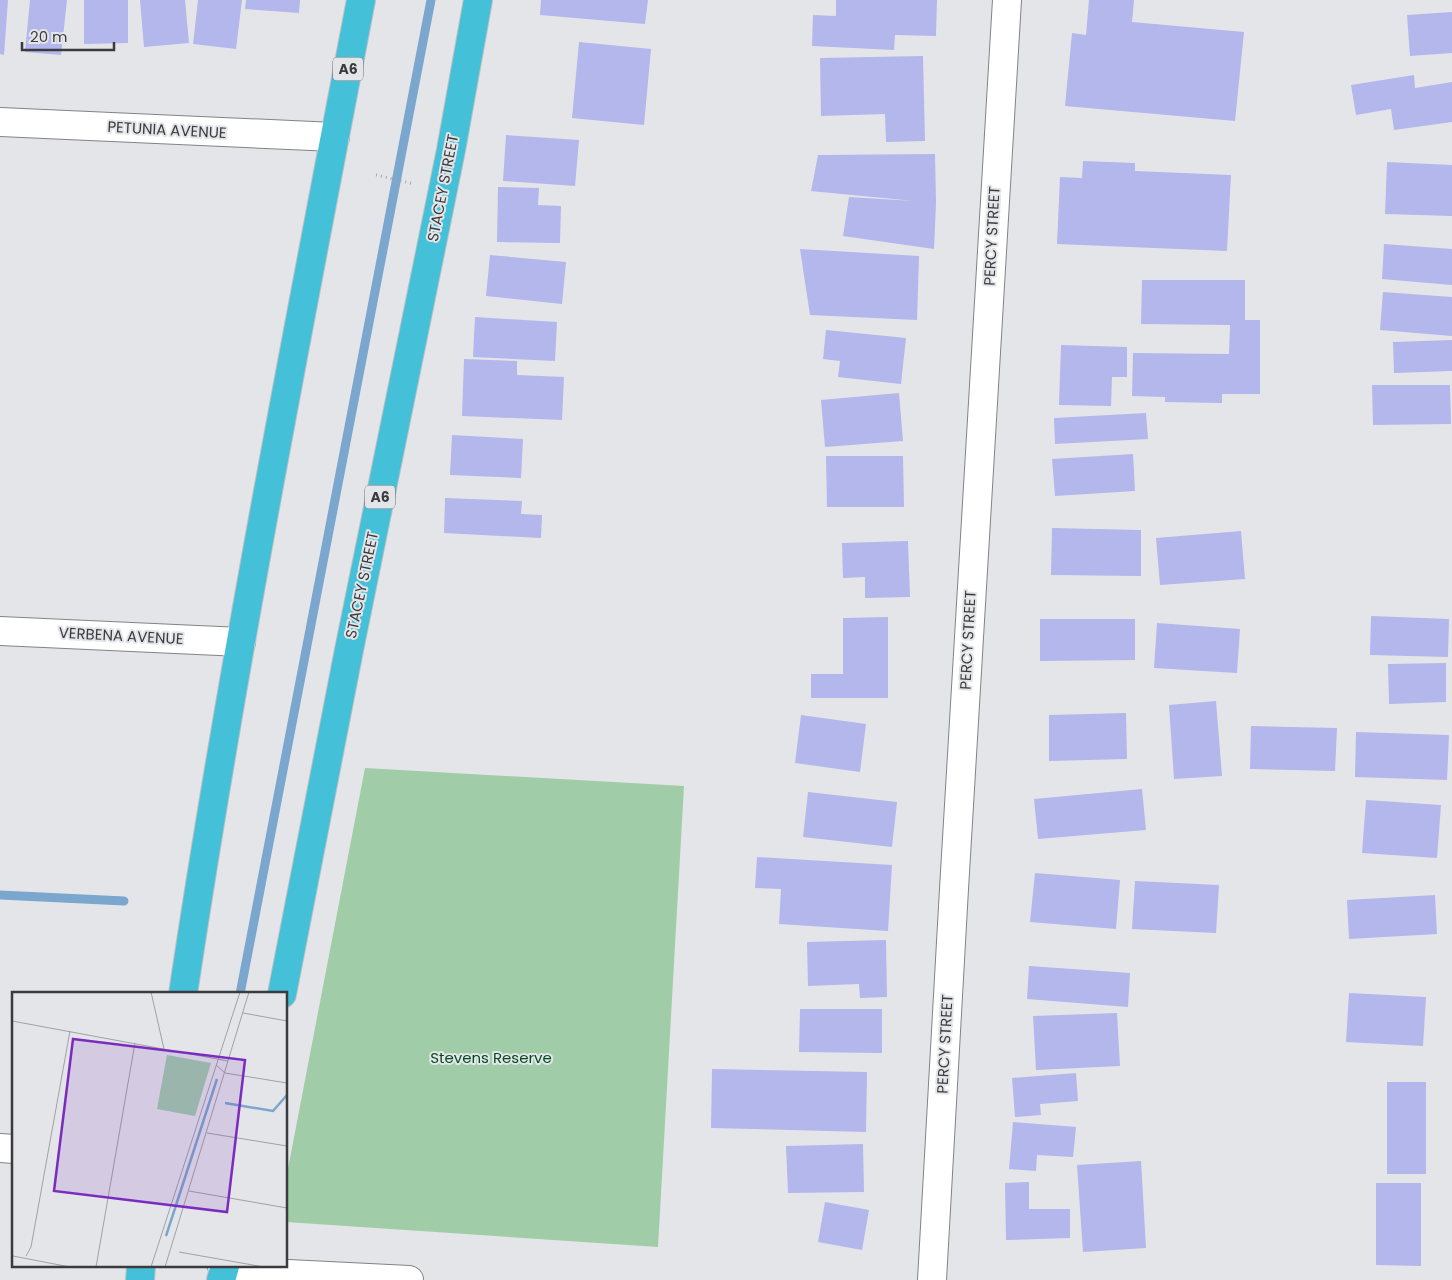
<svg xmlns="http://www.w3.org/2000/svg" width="1452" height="1280" viewBox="0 0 1452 1280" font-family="Poppins,sans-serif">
<rect width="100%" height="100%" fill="#e4e5e9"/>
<path fill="#a0cda8" d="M 365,768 L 684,786 L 658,1247 L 286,1222 L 286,1179 Z"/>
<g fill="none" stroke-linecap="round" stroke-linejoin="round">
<g stroke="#7ba6cd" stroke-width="9">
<path d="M 0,895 L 124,901"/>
<path d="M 240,994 L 431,0"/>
</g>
</g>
<g fill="#b3b7eb">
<path d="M 0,0 L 8,0 L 4,55 L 0,54 Z"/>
<path d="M 30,0 L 67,0 L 61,55 L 25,52 Z"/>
<path d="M 84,0 L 128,0 L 128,43 L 84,44 Z"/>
<path d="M 140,0 L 185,0 L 189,43 L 144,47 Z"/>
<path d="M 198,0 L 242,0 L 236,49 L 193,44 Z"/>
<path d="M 246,0 L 300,0 L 299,13 L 245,9 Z"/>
<path d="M 541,0 L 648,0 L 645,24 L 540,15 Z"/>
<path d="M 836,0 L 937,0 L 936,36 L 895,35 L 894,50 L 812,46 L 813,15 L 836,16 Z"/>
<path d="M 1089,0 L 1134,0 L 1132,22 L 1244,32 L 1235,121 L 1065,106 L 1072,33 L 1086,35 Z"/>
<path d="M 1452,12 L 1452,53 L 1410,56 L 1407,15 Z"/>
<path d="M 579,42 L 651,49 L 644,125 L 572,118 Z"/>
<path d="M 923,56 L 925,141 L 886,142 L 885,114 L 821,116 L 820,58 Z"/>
<path d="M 1414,75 L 1415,88 L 1452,82 L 1452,122 L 1394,130 L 1391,109 L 1356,115 L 1351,85 Z"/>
<path d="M 506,135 L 579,140 L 575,186 L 503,181 Z"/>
<path d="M 935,154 L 936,203 L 934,249 L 843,236 L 849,197 L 914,201 L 811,191 L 818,155 Z"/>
<path d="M 1083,161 L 1135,163 L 1135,171 L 1231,175 L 1227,251 L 1057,244 L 1060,177 L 1082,178 Z"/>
<path d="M 1387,162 L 1452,165 L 1452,216 L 1385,214 Z"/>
<path d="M 498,187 L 539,188 L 538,205 L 561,206 L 560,243 L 497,242 Z"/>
<path d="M 1384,244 L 1452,249 L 1452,285 L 1382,279 Z"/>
<path d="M 800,249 L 919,256 L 917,320 L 810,315 Z"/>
<path d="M 490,255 L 566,262 L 562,304 L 486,296 Z"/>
<path d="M 1142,280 L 1245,280 L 1245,320 L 1260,320 L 1260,394 L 1222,394 L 1222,403 L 1165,402 L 1165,397 L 1132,396 L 1133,353 L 1229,354 L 1230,325 L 1141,324 Z"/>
<path d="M 1383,292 L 1452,297 L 1452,336 L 1380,330 Z"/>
<path d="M 475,317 L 557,322 L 555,361 L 473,357 Z"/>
<path d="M 826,330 L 906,338 L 901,384 L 838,377 L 840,361 L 823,359 Z"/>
<path d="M 1452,340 L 1452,371 L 1394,373 L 1393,342 Z"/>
<path d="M 1061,345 L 1127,347 L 1127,377 L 1112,377 L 1111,406 L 1059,405 Z"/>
<path d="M 464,359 L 517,361 L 517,375 L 564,377 L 562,420 L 462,416 Z"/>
<path d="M 1372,385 L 1450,385 L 1451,424 L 1373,425 Z"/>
<path d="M 899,393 L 903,441 L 825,447 L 821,400 Z"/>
<path d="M 1146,413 L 1148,439 L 1055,444 L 1054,418 Z"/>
<path d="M 452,435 L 523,439 L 521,478 L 450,475 Z"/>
<path d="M 1133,454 L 1135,491 L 1055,496 L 1052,459 Z"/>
<path d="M 826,456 L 903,456 L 904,507 L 827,507 Z"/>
<path d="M 445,498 L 522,501 L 521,514 L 542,515 L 541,538 L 444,533 Z"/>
<path d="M 1052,528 L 1141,530 L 1141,576 L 1051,575 Z"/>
<path d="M 1241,531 L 1245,579 L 1160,585 L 1156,538 Z"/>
<path d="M 908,541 L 910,597 L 865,598 L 865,577 L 843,578 L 842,543 Z"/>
<path d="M 1371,616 L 1449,619 L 1448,657 L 1370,655 Z"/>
<path d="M 888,617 L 888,698 L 811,698 L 811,674 L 843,674 L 843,618 Z"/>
<path d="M 1040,619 L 1135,619 L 1135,660 L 1040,661 Z"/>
<path d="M 1157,623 L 1240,629 L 1237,673 L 1154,668 Z"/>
<path d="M 1446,663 L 1446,702 L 1389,704 L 1388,664 Z"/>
<path d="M 1216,701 L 1222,776 L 1174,779 L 1169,705 Z"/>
<path d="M 1126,713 L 1127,759 L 1049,761 L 1049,715 Z"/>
<path d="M 801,715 L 866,724 L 860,772 L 795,763 Z"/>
<path d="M 1251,726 L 1337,728 L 1335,771 L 1250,769 Z"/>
<path d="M 1356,732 L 1449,735 L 1447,780 L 1355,777 Z"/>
<path d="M 1142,789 L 1146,830 L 1038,839 L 1034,799 Z"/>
<path d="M 808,792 L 897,802 L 892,847 L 803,837 Z"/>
<path d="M 1366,800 L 1441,805 L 1437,858 L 1362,853 Z"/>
<path d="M 757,857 L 892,865 L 888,931 L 779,924 L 781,889 L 755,888 Z"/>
<path d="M 1035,873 L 1120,880 L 1116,929 L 1030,922 Z"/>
<path d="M 1135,881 L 1219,885 L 1216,933 L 1132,929 Z"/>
<path d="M 1435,895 L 1437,934 L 1349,939 L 1347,900 Z"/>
<path d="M 886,940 L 887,997 L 860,998 L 859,984 L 808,986 L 807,942 Z"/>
<path d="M 1029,966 L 1130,973 L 1128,1007 L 1027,999 Z"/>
<path d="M 1349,993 L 1426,997 L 1423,1046 L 1346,1042 Z"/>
<path d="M 800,1009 L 882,1009 L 882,1053 L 799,1052 Z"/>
<path d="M 1117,1013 L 1120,1066 L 1036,1070 L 1033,1016 Z"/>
<path d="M 712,1069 L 867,1072 L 866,1132 L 711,1128 Z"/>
<path d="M 1076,1073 L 1078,1101 L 1040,1104 L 1041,1115 L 1015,1117 L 1012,1078 Z"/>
<rect x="1387" y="1082" width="39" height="92"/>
<path d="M 1013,1122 L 1076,1127 L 1073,1157 L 1037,1155 L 1036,1171 L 1009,1169 Z"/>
<path d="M 863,1144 L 864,1192 L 788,1193 L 786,1146 Z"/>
<path d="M 1141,1161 L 1146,1248 L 1083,1252 L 1077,1165 Z"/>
<path d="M 1029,1182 L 1029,1209 L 1070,1209 L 1070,1238 L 1006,1240 L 1005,1183 Z"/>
<path d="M 1376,1183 L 1421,1183 L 1421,1266 L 1376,1265 Z"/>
<path d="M 825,1202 L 869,1210 L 862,1250 L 818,1242 Z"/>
</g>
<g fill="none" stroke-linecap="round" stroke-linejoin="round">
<defs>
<g id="street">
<path d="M 0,122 L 335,137"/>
<path d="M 0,631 L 241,642"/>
<path d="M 932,1280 L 954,889 L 1007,0"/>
</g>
<g id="secondary">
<path d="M 0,1148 L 14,1149"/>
<path d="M 222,1266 L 268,1273 L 409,1280"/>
</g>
<g id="highway">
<path d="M 183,994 C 233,661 298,330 361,0"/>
<path d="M 282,994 L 349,650 L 451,150 L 478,0"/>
<path d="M 140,1280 L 141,1266"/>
<path d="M 221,1280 L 225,1266"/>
</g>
</defs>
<use href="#street" stroke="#828387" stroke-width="30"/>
<use href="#secondary" stroke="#828387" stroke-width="30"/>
<use href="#highway" stroke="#c0c0c1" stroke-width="30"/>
<path stroke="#a5a6a9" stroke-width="3" stroke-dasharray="1 4" stroke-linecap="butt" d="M 376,175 L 414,184"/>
<use href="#street" stroke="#fff" stroke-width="28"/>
<use href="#secondary" stroke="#fff" stroke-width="28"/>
<use href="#highway" stroke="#44c1d8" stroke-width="28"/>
</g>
<g text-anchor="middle" stroke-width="4" stroke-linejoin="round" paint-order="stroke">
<g fill="#e4e5e9" stroke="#6e6e71" stroke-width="1">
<rect x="333" y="57.5" width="30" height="23" rx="4"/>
<rect x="365" y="485.5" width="30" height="23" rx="4"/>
</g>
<g font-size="14" font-weight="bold" fill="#3b3b3d">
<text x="348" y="74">A6</text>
<text x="380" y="502">A6</text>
</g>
<g font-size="15" fill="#3b3b3d" stroke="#e4e5e9">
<text transform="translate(167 130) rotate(3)" y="5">PETUNIA AVENUE</text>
<text transform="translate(443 188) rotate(-79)" y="5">STACEY STREET</text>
<text transform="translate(992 236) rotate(-87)" y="5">PERCY STREET</text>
<text transform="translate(362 585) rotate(-78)" y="5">STACEY STREET</text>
<text transform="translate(121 636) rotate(3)" y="5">VERBENA AVENUE</text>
<text transform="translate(968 640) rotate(-87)" y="5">PERCY STREET</text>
<text transform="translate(945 1044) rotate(-87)" y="5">PERCY STREET</text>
</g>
<g font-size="15" fill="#004c1d" stroke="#e4e5e9">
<text x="491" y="1063">Stevens Reserve</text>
</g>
</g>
<g transform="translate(12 992)">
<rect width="275" height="275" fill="#e4e5e9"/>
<path d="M 155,63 L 199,71 L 183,124 L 145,117 Z" fill="#a0cda8"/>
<path fill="none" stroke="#7ba6cd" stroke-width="2.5" d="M 213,111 L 261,119 L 275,103M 154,244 L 205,87"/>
<path fill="none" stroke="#a0a1a4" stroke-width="1" d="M 139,0 L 152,57M 231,21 L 275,29M 0,29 L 216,69M 204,73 L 213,81 L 275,91M 195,141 L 275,154M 177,199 L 275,216M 167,260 L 252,275M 1,264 L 58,275M 14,264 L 19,255 L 58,39M 84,275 L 123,51M 139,275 L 228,0M 153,275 L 237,0"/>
<path fill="#7b2cbf" fill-opacity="0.15" stroke="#7b2cbf" stroke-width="2.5" d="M 61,47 L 233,68 L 215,220 L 42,199 Z"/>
<rect width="275" height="275" fill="none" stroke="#3b3b3d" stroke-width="2.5"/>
</g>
<path d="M22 42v8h92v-8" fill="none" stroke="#3b3b3d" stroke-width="2.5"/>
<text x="30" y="42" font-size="15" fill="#3b3b3d" stroke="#e4e5e9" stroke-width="4" paint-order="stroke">20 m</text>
</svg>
